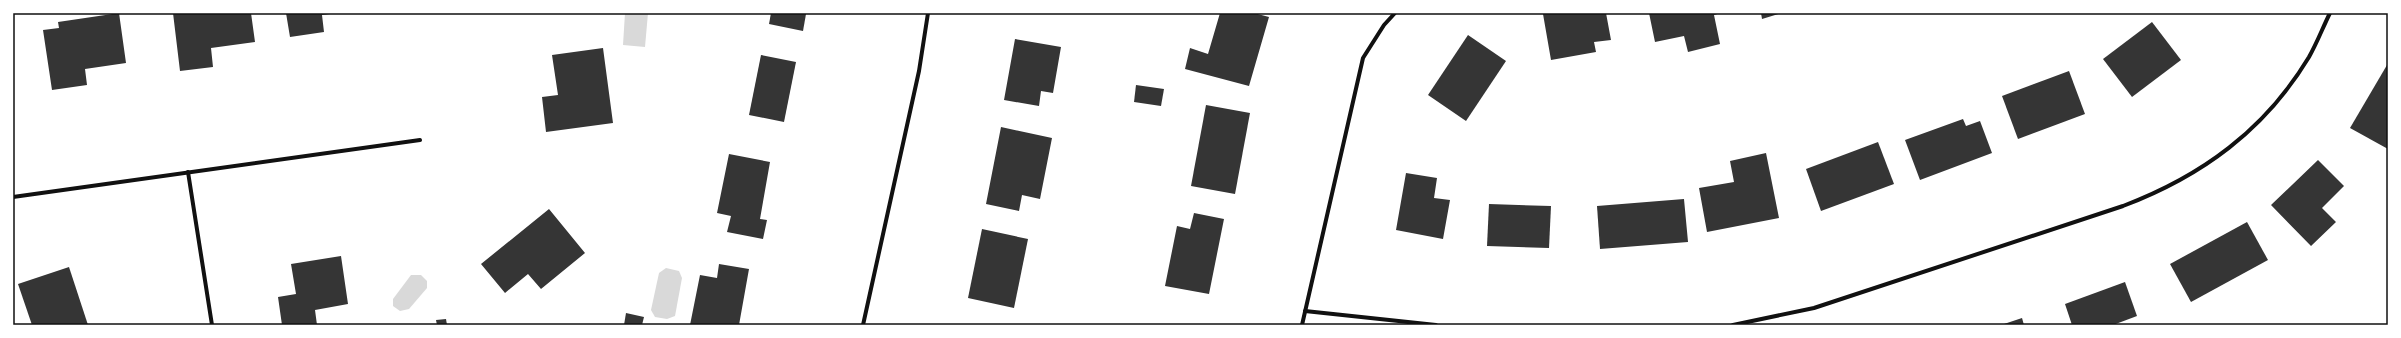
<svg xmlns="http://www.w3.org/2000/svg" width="2401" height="338" viewBox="0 0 2401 338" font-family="'Titillium Web',sans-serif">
<rect width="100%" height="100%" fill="#fff"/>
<g fill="#d9d9d9">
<path d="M 625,13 L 648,13 L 645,47 L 623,45 Z"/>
<path d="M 666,268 L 679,271 L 682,278 L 675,316 L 667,319 L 655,317 L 651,310 L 659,273 Z"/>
<path d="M 411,275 L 421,275 L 427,281 L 427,288 L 409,309 L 400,311 L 393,306 L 393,299 Z"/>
</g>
<g fill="#353535">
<path d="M 119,13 L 126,63 L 85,69 L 87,85 L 52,90 L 43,30 L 59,28 L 58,22 Z"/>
<path d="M 173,13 L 251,13 L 255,42 L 211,48 L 213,67 L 180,71 Z"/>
<path d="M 286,13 L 330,13 L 330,14 L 322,15 L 324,32 L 290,37 Z"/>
<path d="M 771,13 L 806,14 L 803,31 L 769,24 Z"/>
<path d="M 1220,13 L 1254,13 L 1269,17 L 1249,86 L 1185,69 L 1190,48 L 1208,54 Z"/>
<path d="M 1551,13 L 1606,13 L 1611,40 L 1594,42 L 1596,52 L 1551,60 L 1543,14 Z"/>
<path d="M 1649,13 L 1721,13 L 1714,15 L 1720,44 L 1688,52 L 1684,36 L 1655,42 Z"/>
<path d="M 1761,13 L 1782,13 L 1762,19 Z"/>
<path d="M 2152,22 L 2181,60 L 2132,97 L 2103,59 Z"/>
<path d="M 1468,35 L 1506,61 L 1466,121 L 1428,95 Z"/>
<path d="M 1015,39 L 1061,47 L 1053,93 L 1041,91 L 1039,106 L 1004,100 Z"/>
<path d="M 603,48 L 613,123 L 546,132 L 542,97 L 558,95 L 552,55 Z"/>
<path d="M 761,55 L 796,62 L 784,122 L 749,115 Z"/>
<path d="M 2387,65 L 2388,66 L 2388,149 L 2350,128 Z"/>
<path d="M 2069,71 L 2085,114 L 2018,139 L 2002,96 Z"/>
<path d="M 1136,85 L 1164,89 L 1161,106 L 1134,102 Z"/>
<path d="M 1206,105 L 1250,113 L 1235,194 L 1191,186 Z"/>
<path d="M 1963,119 L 1966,126 L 1980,121 L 1992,153 L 1920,180 L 1905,140 Z"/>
<path d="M 1001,127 L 1052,138 L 1040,199 L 1022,195 L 1019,211 L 986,204 Z"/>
<path d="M 1878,142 L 1894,184 L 1821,211 L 1806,169 Z"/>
<path d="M 1766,153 L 1779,218 L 1707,232 L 1699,188 L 1734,182 L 1730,161 Z"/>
<path d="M 729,154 L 770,162 L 760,219 L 767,220 L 763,239 L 727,232 L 731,216 L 717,213 Z"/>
<path d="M 2318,160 L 2344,186 L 2322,208 L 2336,222 L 2311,246 L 2271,205 Z"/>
<path d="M 1406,173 L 1437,178 L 1434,198 L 1450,200 L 1443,239 L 1396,230 Z"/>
<path d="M 1684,199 L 1688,242 L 1600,249 L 1597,206 Z"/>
<path d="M 1489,204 L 1551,206 L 1549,248 L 1487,246 Z"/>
<path d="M 549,209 L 585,253 L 541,289 L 528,274 L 505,293 L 481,264 Z"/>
<path d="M 1194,213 L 1224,219 L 1209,294 L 1165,286 L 1177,226 L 1190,229 Z"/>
<path d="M 2247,222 L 2268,260 L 2191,302 L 2170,264 Z"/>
<path d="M 982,229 L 1028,239 L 1014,308 L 968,298 Z"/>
<path d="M 341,256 L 348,304 L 315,310 L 317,325 L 282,325 L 278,297 L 296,294 L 291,264 Z"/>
<path d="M 719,264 L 749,269 L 739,325 L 690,325 L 700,275 L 717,278 Z"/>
<path d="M 69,267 L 88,325 L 32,325 L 18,284 Z"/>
<path d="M 2125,282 L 2137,316 L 2113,325 L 2072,325 L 2065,304 Z"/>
<path d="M 626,313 L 644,317 L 642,325 L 624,325 Z"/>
<path d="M 2022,318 L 2024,325 L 2001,325 Z"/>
<path d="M 446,319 L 447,325 L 437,325 L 436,320 Z"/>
</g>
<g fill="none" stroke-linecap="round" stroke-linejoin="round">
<g stroke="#111" stroke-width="4">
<path d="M 188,172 L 212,325"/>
<path d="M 13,197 L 420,140"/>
<path d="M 1305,311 L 1436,325"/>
<path d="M 863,325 L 919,71 L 928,13"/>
<path d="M 1302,325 L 1363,58 L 1384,25 L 1395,13"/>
<path d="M 1733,325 L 1814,308 L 2123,206 C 2202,176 2265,130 2309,57 C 2317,43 2323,27 2330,13"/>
</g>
</g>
<rect width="2401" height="338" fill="none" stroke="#ffffff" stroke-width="28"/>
<rect x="14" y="14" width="2373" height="310" fill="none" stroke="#111" stroke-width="1.5"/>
</svg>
